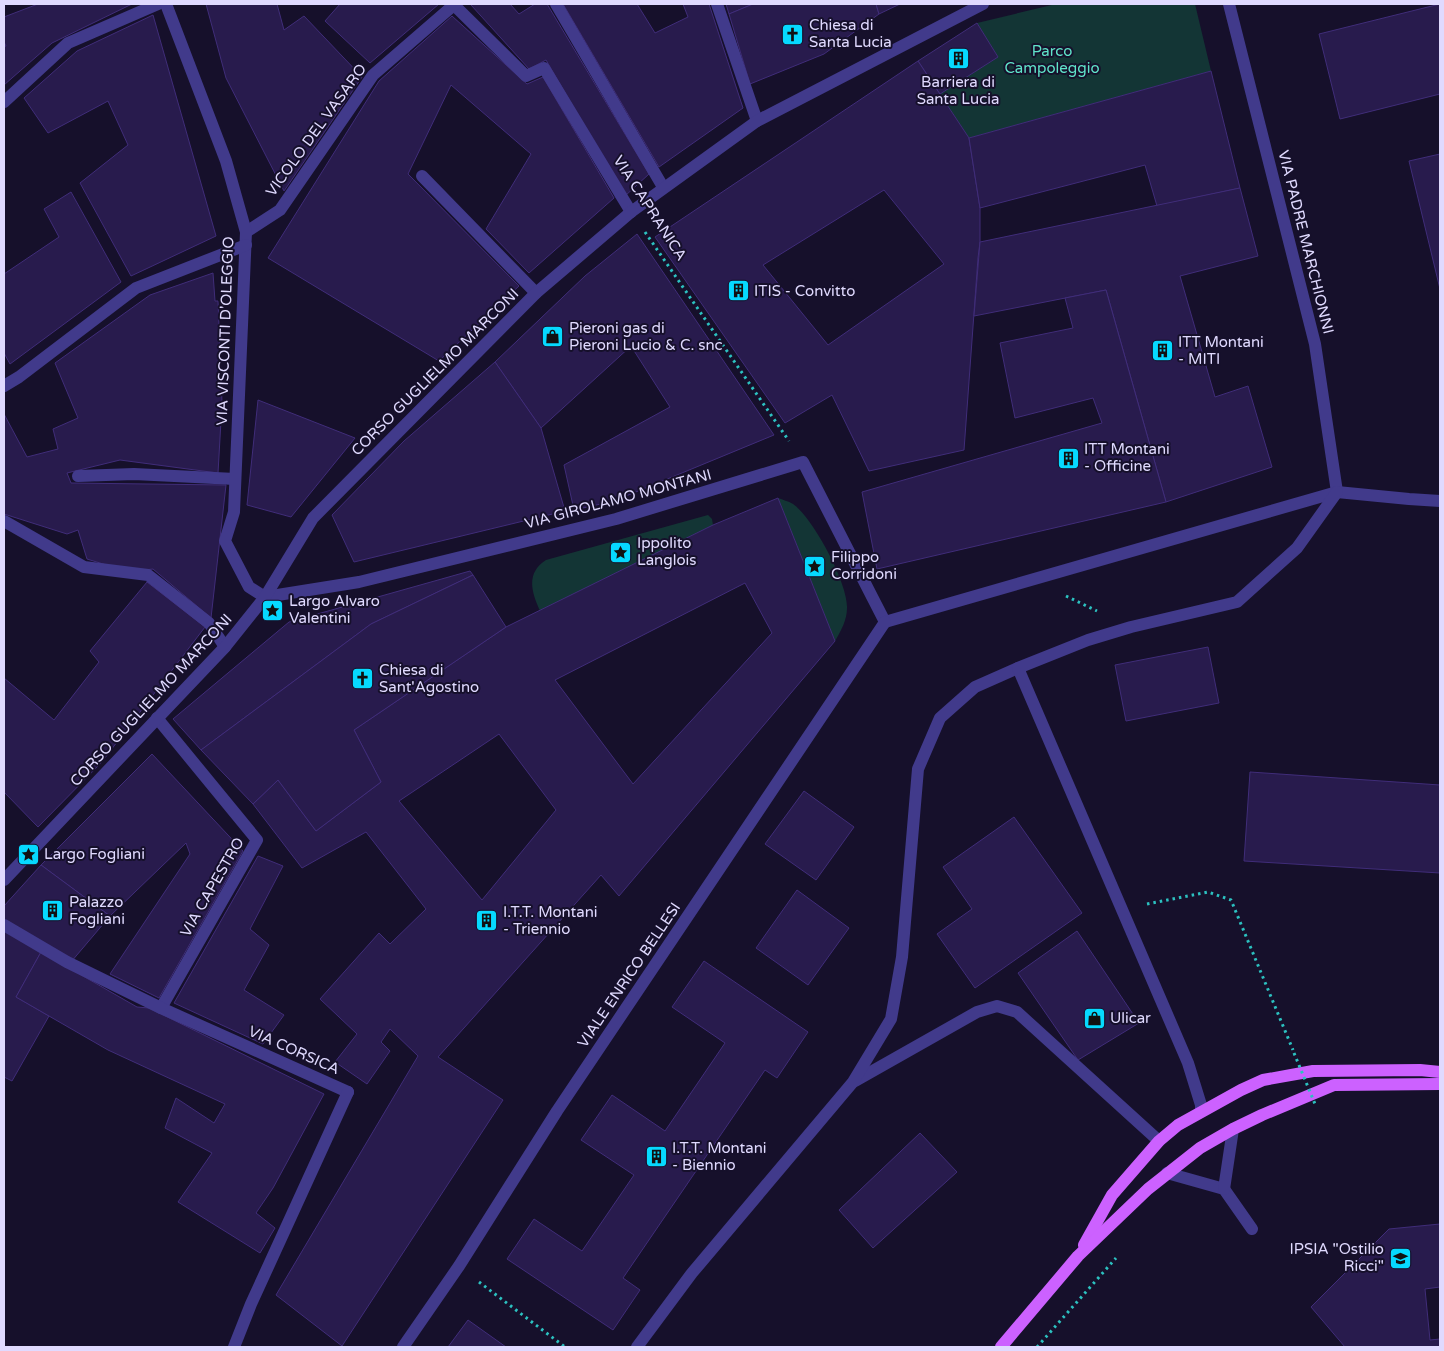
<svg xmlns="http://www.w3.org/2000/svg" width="1444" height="1351" viewBox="0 0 1444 1351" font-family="'Varela Round',sans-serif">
<rect width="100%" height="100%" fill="#16102b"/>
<g fill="#133535">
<path d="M 1056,4 L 1195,4 L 1211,71 L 969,138 L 940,94 L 998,57 L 977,23 Z"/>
<path d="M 778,498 C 783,500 788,501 793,504 C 813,518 848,583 847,608 C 847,620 841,631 835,641 Z"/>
<path d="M 708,515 L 712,519 L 713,525 L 540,611 C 531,591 526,573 546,560 Z"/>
</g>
<g fill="#281b4d" stroke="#402d79" fill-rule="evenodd">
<path d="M 38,4 L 132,4 L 52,43 L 4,85 L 4,47 L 6,46 L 4,42 L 4,17 Z"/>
<path d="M 206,4 L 277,4 L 284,30 L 304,16 L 362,77 L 284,191 L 226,78 Z"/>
<path d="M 340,4 L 439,4 L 370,63 L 325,21 Z"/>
<path d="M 472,4 L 510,4 L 519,14 L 535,4 L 547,4 L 649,174 L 625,196 L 546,60 L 529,69 L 471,5 Z"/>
<path d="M 563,4 L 637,4 L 655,33 L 688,17 L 683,4 L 709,4 L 743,108 L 659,167 Z"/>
<path d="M 726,4 L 753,4 L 729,14 Z"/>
<path d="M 753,4 L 876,4 L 879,14 L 824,54 L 750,84 L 729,14 Z"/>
<path d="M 876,4 L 900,4 L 879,14 Z"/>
<path d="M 1440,4 L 1440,94 L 1340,119 L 1319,34 Z"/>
<path d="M 153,15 L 216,236 L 131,276 L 80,183 L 128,145 L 108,101 L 48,133 L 24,98 L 77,51 Z"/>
<path d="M 452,16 L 527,84 L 543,77 L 614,198 L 529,273 L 486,229 L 531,154 L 451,85 L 408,174 L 519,286 L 439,361 L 268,258 L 379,81 Z"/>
<path d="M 977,23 L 998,57 L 940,94 L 918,61 Z"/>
<path d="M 918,61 L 969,138 L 980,208 L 980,242 L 978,258 L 964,450 L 869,471 L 832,395 L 785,423 L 655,237 ZM 884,190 L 944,264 L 828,345 L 763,265 Z"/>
<path d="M 1211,71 L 1240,188 L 1157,206 L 1145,165 L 980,208 L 969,138 Z"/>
<path d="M 1440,154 L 1440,289 L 1409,161 Z"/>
<path d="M 1240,188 L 1258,256 L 1180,276 L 1215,397 L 1248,386 L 1272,467 L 1166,502 L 1106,290 L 974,316 L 980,242 Z"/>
<path d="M 71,192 L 121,282 L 10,364 L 4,353 L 4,274 L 59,237 L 44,209 Z"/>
<path d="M 637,234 L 774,435 L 614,501 L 574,510 L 564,465 L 670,407 L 631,346 L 541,428 L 495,362 L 585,276 Z"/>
<path d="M 213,273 L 215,301 L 218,301 L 222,403 L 218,473 L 120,460 L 67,473 L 71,483 L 226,485 L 211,618 L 153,569 L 129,572 L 87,559 L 78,530 L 67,534 L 4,514 L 4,414 L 27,457 L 58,449 L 53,429 L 78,418 L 55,363 L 150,295 Z"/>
<path d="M 1106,290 L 1166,502 L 877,569 L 862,492 L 1102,423 L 1093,398 L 1015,418 L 1000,343 L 1073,328 L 1065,298 Z"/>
<path d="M 495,362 L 541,428 L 565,511 L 354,562 L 332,515 L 404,441 Z"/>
<path d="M 258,400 L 355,438 L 291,517 L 247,505 Z"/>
<path d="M 778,498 L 835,641 L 619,896 L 601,875 L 438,1057 L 503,1100 L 342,1346 L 276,1295 L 418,1056 L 390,1029 L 381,1042 L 390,1051 L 367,1084 L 335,1062 L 357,1034 L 320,999 L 379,933 L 390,944 L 426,909 L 366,832 L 302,868 L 253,804 L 278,780 L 316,831 L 381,782 L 354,730 L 506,627 L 713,525 ZM 745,583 L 772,633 L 633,784 L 555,680 ZM 499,734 L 556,810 L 482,900 L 399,801 Z"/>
<path d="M 470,571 L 473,575 L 371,624 L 201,750 L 173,719 L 289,622 Z"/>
<path d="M 473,575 L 506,627 L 354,730 L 381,782 L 316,831 L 278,780 L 253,804 L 201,750 L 371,624 Z"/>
<path d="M 147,582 L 205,627 L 101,763 L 38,827 L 4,792 L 4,678 L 54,720 L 99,662 L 90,651 Z"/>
<path d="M 1208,647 L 1219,703 L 1126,721 L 1115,665 Z"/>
<path d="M 152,754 L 243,851 L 159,998 L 110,974 L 190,854 L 186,843 L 110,916 L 41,865 Z"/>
<path d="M 1250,772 L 1440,785 L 1440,873 L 1244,861 Z"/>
<path d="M 804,791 L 854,827 L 816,880 L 765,844 Z"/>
<path d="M 1014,817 L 1082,913 L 975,988 L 937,934 L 972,909 L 943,867 Z"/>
<path d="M 258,856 L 283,866 L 250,929 L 269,945 L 244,990 L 284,1015 L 263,1044 L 174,1003 Z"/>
<path d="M 41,865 L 110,916 L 71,962 L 4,921 L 4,906 Z"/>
<path d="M 797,890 L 849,928 L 808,985 L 756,948 Z"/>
<path d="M 4,930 L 41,952 L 16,997 L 49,1016 L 12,1081 L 4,1077 Z"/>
<path d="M 1077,931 L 1139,1023 L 1078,1060 L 1018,973 Z"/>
<path d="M 41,952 L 137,1007 L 149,1008 L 324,1094 L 273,1188 L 256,1213 L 275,1228 L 260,1253 L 178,1202 L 212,1153 L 165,1128 L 176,1098 L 214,1123 L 225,1104 L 108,1050 L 16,997 Z"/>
<path d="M 704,961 L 808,1032 L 777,1078 L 765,1070 L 623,1278 L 640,1290 L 613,1330 L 507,1259 L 534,1219 L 582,1251 L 634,1175 L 581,1140 L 612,1095 L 665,1131 L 725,1043 L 672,1007 Z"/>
<path d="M 920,1133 L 957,1172 L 873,1248 L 839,1210 Z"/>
<path d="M 1440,1224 L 1440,1287 L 1425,1289 L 1430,1340 L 1440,1339 L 1440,1347 L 1345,1347 L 1311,1307 L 1389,1229 Z"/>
<path d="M 468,1320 L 506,1347 L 448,1347 Z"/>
</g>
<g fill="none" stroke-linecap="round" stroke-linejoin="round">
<g stroke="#2cc1c0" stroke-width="3" stroke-dasharray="2.5 4" stroke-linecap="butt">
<path d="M 645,232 L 789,441"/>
<path d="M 1066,596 L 1097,611"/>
<path d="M 1147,904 L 1208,892 L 1231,900 L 1293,1050"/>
<path d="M 479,1282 L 565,1347"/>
<path d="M 1037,1347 L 1116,1258"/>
</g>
<g stroke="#413a8b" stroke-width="12">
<path d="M 556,4 L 663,187"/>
<path d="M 454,5 L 526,76 L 544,68 L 631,212"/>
<path d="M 4,102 L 68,43 L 158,4"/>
<path d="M 422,176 L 536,293"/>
<path d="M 246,232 L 280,210 L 373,75 L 455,4"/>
<path d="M 78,476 L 134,474 L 235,479"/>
<path d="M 4,521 L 84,567 L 148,575 L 209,623 L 225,647"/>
<path d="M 157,718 L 257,840 L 161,1008"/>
<path d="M 4,925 L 67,962 L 161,1008 L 348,1092"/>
<path d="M 855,1081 L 977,1012 L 997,1006 L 1017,1012 L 1159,1141"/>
<path d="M 1167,1173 L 1224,1189 L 1252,1229"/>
<path d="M 1224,1189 L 1233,1129"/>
<path d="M 637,1347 L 692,1273 L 853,1082 L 891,1019 L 902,957 L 918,769 L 940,718 L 975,687 L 1018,668"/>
</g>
<path stroke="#413a8b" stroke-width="12" d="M 717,4 L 757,121"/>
<g stroke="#413a8b" stroke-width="12">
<path d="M 166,4 L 226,161 L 246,232 L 234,512 L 225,541 L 249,587 L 265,597 L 359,582 L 616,519 L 803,462 L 885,622"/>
<path d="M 1229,4 L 1315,344 L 1337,492"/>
<path d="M 4,386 L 19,377 L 136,288 L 246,245"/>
<path d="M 885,622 L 1337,492 L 1409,499 L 1440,501"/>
<path d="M 4,880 L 225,647 L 265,597 L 313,518 L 536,293 L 631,212 L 757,121 L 983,4"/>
<path d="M 1201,1111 L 1201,1105 L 1188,1063 L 1018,668 L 1088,640 L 1131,627 L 1237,602 L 1297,548 L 1337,492"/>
<path d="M 234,1347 L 251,1304 L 348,1092"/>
<path d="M 403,1347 L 459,1266 L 557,1111 L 885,622"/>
</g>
<g stroke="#cc61ff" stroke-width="12">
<path d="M 1084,1245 L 1112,1195 L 1159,1141 L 1178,1125 L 1241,1090 L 1263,1080 L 1313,1071 L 1420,1070 L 1440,1072"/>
<path d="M 1001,1347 L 1078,1256 L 1148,1189 L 1200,1148 L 1233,1129 L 1262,1115 L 1334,1085 L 1440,1084"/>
</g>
<path stroke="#2cc1c0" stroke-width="3" stroke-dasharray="2.5 4" stroke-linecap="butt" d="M 1294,1053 L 1315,1104"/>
</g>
<defs>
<symbol id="church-square" viewBox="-11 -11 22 22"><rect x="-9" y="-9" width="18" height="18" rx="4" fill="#06d9ff" stroke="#16102b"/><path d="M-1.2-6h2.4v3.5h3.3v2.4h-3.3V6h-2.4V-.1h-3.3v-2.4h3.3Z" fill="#111"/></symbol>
<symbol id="building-square" viewBox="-11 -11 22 22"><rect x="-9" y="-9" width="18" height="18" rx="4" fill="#06d9ff" stroke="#16102b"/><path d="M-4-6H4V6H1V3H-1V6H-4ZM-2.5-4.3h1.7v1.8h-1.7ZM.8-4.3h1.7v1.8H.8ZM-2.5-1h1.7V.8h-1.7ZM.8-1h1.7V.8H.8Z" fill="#111"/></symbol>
<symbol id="shop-square" viewBox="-11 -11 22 22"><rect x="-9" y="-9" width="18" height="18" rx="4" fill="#06d9ff" stroke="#16102b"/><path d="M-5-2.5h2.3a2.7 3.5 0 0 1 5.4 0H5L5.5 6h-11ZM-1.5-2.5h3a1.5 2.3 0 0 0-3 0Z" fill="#111"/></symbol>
<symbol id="sight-square" viewBox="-11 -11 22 22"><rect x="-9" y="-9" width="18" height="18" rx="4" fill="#06d9ff" stroke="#16102b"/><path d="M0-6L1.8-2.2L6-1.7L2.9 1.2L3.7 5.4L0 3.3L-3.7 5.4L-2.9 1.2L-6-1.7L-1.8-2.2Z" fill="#111"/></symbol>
<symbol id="school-square" viewBox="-11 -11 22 22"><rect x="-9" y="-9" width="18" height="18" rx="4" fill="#06d9ff" stroke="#16102b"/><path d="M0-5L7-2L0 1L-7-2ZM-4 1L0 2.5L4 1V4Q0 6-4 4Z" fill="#111"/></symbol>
</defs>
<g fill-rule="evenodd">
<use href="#church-square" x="780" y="22" width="25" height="25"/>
<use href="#building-square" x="946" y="46" width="25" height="25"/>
<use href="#building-square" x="726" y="278" width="25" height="25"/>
<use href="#shop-square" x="540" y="324" width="25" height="25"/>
<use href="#building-square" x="1150" y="338" width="25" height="25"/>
<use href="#building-square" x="1056" y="446" width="25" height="25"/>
<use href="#sight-square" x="608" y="540" width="25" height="25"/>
<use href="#sight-square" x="802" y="554" width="25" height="25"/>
<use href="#sight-square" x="260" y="598" width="25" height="25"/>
<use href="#church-square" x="350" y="666" width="25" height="25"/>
<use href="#sight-square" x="16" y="842" width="25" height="25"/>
<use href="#building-square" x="40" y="898" width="25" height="25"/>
<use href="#building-square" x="474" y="908" width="25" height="25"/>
<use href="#shop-square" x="1082" y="1006" width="25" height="25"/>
<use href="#building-square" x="644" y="1144" width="25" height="25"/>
<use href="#school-square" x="1388" y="1246" width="25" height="25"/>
</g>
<g text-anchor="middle" stroke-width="4" stroke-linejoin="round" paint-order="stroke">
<g font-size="15" fill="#e0daff" stroke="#16102b" text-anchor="start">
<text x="809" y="30">Chiesa di<tspan x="809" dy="17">Santa Lucia</tspan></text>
<text x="958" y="87" text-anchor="middle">Barriera di<tspan x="958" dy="17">Santa Lucia</tspan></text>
<text x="754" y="296">ITIS - Convitto</text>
<text x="569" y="333">Pieroni gas di<tspan x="569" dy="17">Pieroni Lucio &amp; C. snc</tspan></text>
<text x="1178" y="347">ITT Montani<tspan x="1178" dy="17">- MITI</tspan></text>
<text x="1084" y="454">ITT Montani<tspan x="1084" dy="17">- Officine</tspan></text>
<text x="637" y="548">Ippolito<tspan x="637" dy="17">Langlois</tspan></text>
<text x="831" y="562">Filippo<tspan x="831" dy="17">Corridoni</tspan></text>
<text x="289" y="606">Largo Alvaro<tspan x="289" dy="17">Valentini</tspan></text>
<text x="379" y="675">Chiesa di<tspan x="379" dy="17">Sant'Agostino</tspan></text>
<text x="44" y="859">Largo Fogliani</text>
<text x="69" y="907">Palazzo<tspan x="69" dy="17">Fogliani</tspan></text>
<text x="503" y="917">I.T.T. Montani<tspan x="503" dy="17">- Triennio</tspan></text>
<text x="1110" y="1023">Ulicar</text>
<text x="672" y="1153">I.T.T. Montani<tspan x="672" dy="17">- Biennio</tspan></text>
<text x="1384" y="1254" text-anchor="end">IPSIA "Ostilio<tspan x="1384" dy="17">Ricci"</tspan></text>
</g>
<g font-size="15" fill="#60e4ca" stroke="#16102b">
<text x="1052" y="56">Parco<tspan x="1052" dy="17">Campoleggio</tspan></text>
</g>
<g font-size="15" fill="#e0daff" stroke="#16102b">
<text transform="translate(316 130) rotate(-54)" y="5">VICOLO DEL VASARO</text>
<text transform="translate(650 208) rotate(57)" y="5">VIA CAPRANICA</text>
<text transform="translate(1306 242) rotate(76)" y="5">VIA PADRE MARCHIONNI</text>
<text transform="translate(225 331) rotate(-88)" y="5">VIA VISCONTI D'OLEGGIO</text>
<text transform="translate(435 372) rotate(-45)" y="5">CORSO GUGLIELMO MARCONI</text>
<text transform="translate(618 499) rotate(-15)" y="5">VIA GIROLAMO MONTANI</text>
<text transform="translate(151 700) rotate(-47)" y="5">CORSO GUGLIELMO MARCONI</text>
<text transform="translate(212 887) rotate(-60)" y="5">VIA CAPESTRO</text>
<text transform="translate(629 975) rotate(-56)" y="5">VIALE ENRICO BELLESI</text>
<text transform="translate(294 1050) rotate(24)" y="5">VIA CORSICA</text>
</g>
</g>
<rect width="1444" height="1351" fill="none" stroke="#e0daff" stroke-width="10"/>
</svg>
